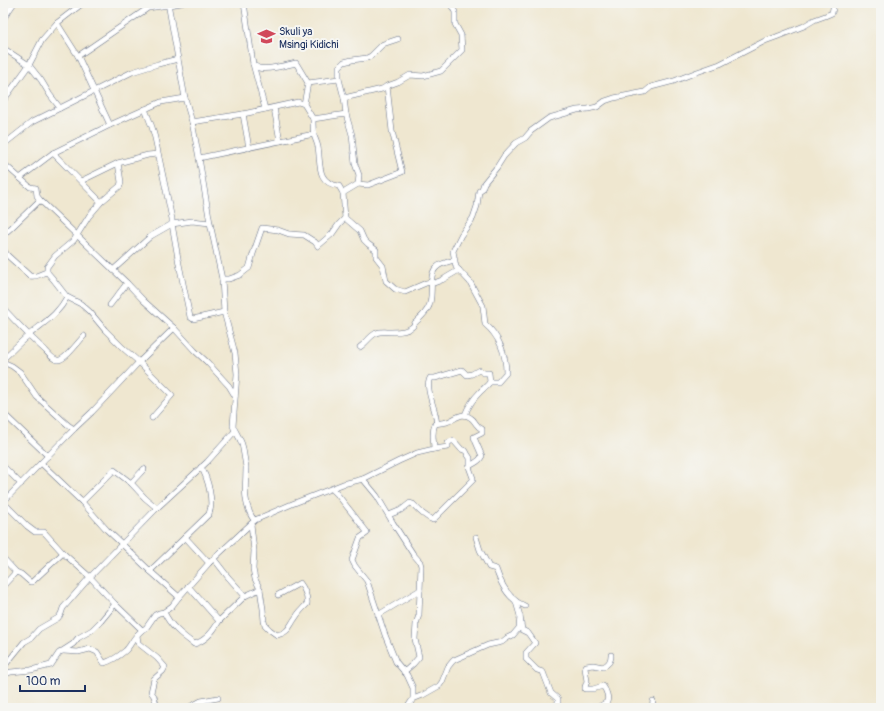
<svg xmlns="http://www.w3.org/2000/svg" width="884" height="711" viewBox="0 0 884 711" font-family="Pangolin,sans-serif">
<rect width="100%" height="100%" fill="#f6f6f2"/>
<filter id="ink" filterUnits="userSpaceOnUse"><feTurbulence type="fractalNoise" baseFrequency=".025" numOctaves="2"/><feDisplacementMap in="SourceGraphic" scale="8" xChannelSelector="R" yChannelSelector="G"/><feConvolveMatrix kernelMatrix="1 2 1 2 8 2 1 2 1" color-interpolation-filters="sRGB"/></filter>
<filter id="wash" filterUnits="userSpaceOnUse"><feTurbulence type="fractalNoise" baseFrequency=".012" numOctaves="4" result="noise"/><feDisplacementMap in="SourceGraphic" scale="16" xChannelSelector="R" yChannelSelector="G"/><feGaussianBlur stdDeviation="0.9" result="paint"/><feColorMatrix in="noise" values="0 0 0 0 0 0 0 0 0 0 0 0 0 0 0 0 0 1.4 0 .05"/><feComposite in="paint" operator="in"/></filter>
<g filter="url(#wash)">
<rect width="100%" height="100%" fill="#efe7d0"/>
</g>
<g filter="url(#ink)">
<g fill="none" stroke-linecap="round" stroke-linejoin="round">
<defs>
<g id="minor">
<path d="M 168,3 L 185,98 L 192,122 L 199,158 L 210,223 L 222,279 L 224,312 L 235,353 L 237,374 L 233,426 C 236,434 242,440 243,449 C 244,455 245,461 246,467 C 246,483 243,498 250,513 C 251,516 252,518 255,520"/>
<path d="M 244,3 L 253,64 L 265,109"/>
<path d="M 3,19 L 14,3"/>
<path d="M 57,23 L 78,56 L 110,125"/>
<path d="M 3,48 L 29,65 L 41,80 L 50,95 L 60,108"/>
<path d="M 78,56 L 148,8 L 182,3"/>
<path d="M 253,64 C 254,65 258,68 259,68 C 266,70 288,65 296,63 L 308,83 L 339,79 L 339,67 L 344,62 L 352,60 L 367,58 L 371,56 L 383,44 L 398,39"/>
<path d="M 339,79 L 344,98"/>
<path d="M 3,101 L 29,65 L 42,40 L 57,23 L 83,3"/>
<path d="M 304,104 L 308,83"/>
<path d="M 274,108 L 280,141"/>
<path d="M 145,109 L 152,127 L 155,138 L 172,219 L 172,224 L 179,264 L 190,317 L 193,319 L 224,312"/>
<path d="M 243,114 L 249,148"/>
<path d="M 346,114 L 344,98 L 382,89 L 387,86 L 398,82 L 410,75 L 423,76 L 441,71 L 462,50 L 461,35 L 455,24 L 455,12 L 450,3"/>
<path d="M 313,119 C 313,124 313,130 314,135 C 315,139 317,142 318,147 C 321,164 316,183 339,186 L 343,193"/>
<path d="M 192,122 L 243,114 L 298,102 L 304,104 L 313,119 L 346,114 L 352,135 L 355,164 L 359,175 L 358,184 L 343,193 L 345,218 L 339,224 L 332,234 L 318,246 L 315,242 L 304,235 L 289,234 L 278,230 L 262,228 L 253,254 L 249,268 L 240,275 L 229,279 L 222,279"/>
<path d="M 3,145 L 32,122 L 132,72 L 158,64 L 178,59"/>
<path d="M 53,153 L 101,202"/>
<path d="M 199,158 L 314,134"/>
<path d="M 3,163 L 30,187 L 36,188 L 37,196 L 40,200 L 127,283 L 144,301 L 174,328 L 195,351 L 207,362 L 229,386 L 235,396"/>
<path d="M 20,178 L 53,153 L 110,125 L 161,102 L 185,98"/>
<path d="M 81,181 L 118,163"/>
<path d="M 358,184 L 368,185 L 402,172 L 392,131 L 387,86"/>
<path d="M 345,218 L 360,231 L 364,240 L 368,244 L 376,250 L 376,257 L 383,266 L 386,281 L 395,289 L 405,292 L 426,283 L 431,282 L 434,283 L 442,280 L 459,270"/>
<path d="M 3,235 L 12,227 L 40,200"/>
<path d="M 3,249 L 7,255 L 30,276 C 37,278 40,273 47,272 L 53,279 L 67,297 L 81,304 L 90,312 L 105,330 L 123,348 L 139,362 L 172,395 L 152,418"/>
<path d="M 113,270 L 151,236 L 172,224 L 192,221 L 210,223"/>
<path d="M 47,272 L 47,267 L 55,256 L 74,240 L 89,216 L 101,202 L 120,186 L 121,182 L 118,163 L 148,155 L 158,154"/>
<path d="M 110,305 L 127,283"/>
<path d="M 3,308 C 17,323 30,337 45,350 C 48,353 52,359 57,360 C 64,362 79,341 84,336"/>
<path d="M 360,347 C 366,343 369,337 376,333 C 381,331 386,332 391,332 C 397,332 408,331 412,327 C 414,326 414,323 416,322 C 420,318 425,314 428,308 C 435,298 427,274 437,267 C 441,263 449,262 454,260"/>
<path d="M 3,359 C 12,351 20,342 29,335 C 44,322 57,316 67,297"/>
<path d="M 3,362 L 12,366 L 20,372 L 37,397 L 68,425 L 74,429"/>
<path d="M 3,413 L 48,456"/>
<path d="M 465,415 C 468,407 474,398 480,392 C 484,388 487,386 490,382 L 498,382 L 506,373 C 506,354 499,336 485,324 L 483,306 L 470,282 L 456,267 L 453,251 L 461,235 L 473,218 L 477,206 L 479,191 L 482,189 L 484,183 L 497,167 L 504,156 L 516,143 L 525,138 L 531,131 L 549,118 L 577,110 L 588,109 L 597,107 L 605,101 L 614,98 L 645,92 L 651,87 L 674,81 L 697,72 L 720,64 L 765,41 L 776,37 L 804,26 L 814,20 L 825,16 L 832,13 L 834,3"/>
<path d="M 437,423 C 436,420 436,416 435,413 C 433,404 425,386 430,378 L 435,378 L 462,370 L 467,375 L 472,374 L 479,370 L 484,373 L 489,373 L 490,382"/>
<path d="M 41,463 L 82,502 L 107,530 L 122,544 L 157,508 L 207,462 L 235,431"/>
<path d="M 3,466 L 21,484"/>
<path d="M 363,479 L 377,496 L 393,523 L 413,554 L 420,562 L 421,566 L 419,615 L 416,624 L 415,639 L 419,657 L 413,664 L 404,672"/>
<path d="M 131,483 L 144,469"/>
<path d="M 332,489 L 337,494 L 367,532 L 367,533 L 360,538 L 352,560 L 355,566 L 367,581 L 385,635 L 396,662 L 407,675 L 413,688 L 413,699"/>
<path d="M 3,502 L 74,429 L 92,412 L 139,362 L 174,328"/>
<path d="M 3,502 L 27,526 L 35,532 L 44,532 L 63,553 L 90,577 L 63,608 L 61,614 L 58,618 L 39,629 L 31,638 L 24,642 L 6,664"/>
<path d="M 82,502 L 114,470 L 131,483 L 145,498 L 157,508"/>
<path d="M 389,515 L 401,510 L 410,503 L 413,504 C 419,511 424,516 433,520 L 473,480 L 473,478 L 469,467 C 473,462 478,464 482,456 L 475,440 L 474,437 L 482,433 L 482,429 C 480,428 478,427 477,425 C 475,423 474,420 471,418 C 462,411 456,419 447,422 C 443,423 439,423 435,424 C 431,433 434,440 434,449"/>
<path d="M 251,524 L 254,551 L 253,569 L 255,579 L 260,589 L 263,609 L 264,621 L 265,625 L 270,630 L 277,635 C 290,632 289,626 296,617 C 299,612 303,608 307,604 C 308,597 304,588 300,583 L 278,595"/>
<path d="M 185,537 L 209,563"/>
<path d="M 476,537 L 480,550 L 489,567 L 496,569 C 501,585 509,600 525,606"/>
<path d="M 3,558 L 16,572"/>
<path d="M 214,559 L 228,577 L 245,596 L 260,589"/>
<path d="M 150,571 L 209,514 C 214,502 208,478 201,467"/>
<path d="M 3,586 L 16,572 L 21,574 L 30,582 L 32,582 L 63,553"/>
<path d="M 516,602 L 520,616 L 522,630 L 528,633 L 535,643 L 526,653 L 526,659 L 537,670 L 543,672 L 551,693 L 558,699 L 558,703 L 552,708"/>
<path d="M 115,604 L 142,630"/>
<path d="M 164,612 C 170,626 182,635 194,644 C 206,641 213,632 219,621 L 188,586"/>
<path d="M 378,615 L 420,590"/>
<path d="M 219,621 L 245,596"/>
<path d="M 63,651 L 78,652 L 90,649 L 97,652 L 104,663 C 111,661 119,656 125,651 C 130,647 132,640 137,635"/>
<path d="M 3,657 L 5,661 L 5,673"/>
<path d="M 3,674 L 11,672 L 31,670 L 51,665 L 59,653 L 73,644 L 78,638 L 92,630 L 101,621 L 115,604 L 90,577 L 122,544 L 150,571 L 179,597"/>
<path d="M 157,708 L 154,696 L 151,692 L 154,679 L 163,671 L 165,667 L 157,658 L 138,643 L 137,635 L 142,630 L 146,628 L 155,615 L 159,613 L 164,612 L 172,606 L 179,597 L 209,563 L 255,520 L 292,504 L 343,484 L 363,479 L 399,461 L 417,453 L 434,449 L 448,447 L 448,443 L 451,441 L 454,441 L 461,449 L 466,451 L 468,455 L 470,458 L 470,465"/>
<path d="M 188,708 L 201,701 L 218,698"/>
<path d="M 407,708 L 413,699 L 423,695 L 439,686 L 442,682 L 448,667 L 452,662 L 454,660 L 488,645 L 502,642 L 507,638 L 513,635 L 519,628 L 520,616"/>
<path d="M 597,708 L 607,702 C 609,697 606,690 603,686 L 593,689 L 585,689 L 585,687 L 587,681 L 585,668 L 586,666 L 593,665 L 603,667 C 608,664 611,662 611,655"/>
<path d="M 652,708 L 653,701"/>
</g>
</defs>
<use href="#minor" stroke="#656f86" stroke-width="6"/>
<use href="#minor" stroke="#fff" stroke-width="5"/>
</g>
</g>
<defs>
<symbol id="school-bare" viewBox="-9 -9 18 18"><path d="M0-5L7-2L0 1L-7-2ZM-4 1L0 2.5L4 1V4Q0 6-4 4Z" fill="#d1495b" stroke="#f6f6f2" stroke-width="2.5" paint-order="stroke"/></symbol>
</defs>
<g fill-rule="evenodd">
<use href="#school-bare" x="254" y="24" width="25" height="25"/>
</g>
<g text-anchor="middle" stroke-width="4" stroke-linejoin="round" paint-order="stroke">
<g font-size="11" fill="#1b2f5e" stroke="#f6f6f2" text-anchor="start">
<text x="279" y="35">Skuli ya<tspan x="279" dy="13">Msingi Kidichi</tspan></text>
</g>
</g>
<rect width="884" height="711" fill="none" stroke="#f6f6f2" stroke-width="16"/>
<path d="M20 685v6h65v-6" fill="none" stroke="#1b2f5e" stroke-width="2"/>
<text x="26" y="685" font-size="12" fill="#1b2f5e" stroke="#f6f6f2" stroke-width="3" paint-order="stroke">100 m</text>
</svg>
